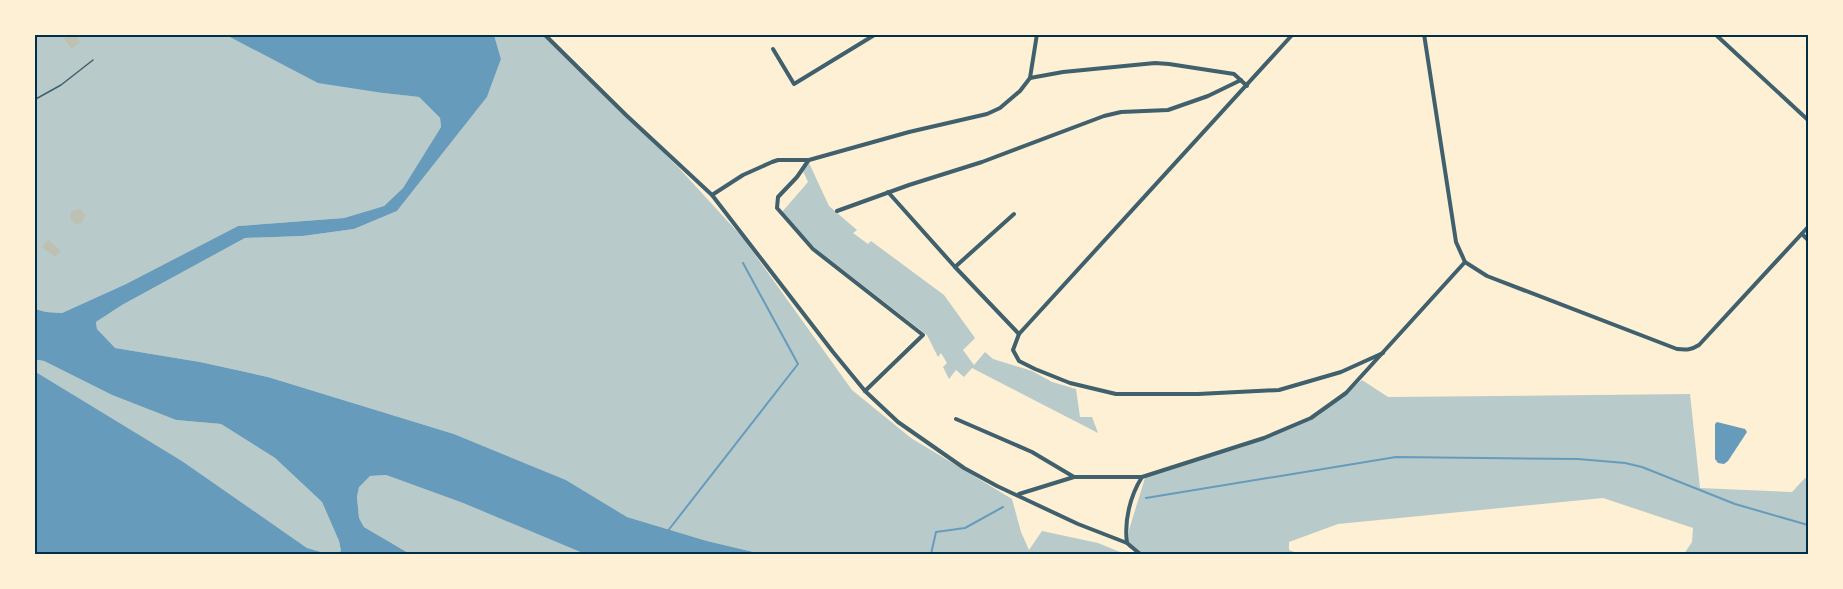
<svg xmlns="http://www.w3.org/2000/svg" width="1843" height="589" viewBox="0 0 1843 589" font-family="'Zilla Slab',serif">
<rect width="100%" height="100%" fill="#fdf0d5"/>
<g fill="#b9caca">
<path d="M 34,35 L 226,35 L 277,61 L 383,93 L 419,97 L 440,118 L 441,127 L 403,188 L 384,206 L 344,218 L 238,226 L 126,284 L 62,313 L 46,312 L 34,309 Z"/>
<path d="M 494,35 L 545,35 L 678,167 L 743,238 L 852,390 L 911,438 L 1012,499 L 1021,532 L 1029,550 L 1042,531 L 1098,543 L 1125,554 L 762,554 L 707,541 L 627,517 L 566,480 L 454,434 L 268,377 L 200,362 L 114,348 L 97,329 L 96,322 L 122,305 L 245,238 L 303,236 L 354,229 L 397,211 L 487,97 L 501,59 Z"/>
<path d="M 809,163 L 829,206 L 857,230 L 853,233 L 868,244 L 871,241 L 944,295 L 975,338 L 963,350 L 974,365 L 985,352 L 993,359 L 1032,371 L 1052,382 L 1076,389 L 1080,417 L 1092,417 L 1098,433 L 972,368 L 964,377 L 956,370 L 949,379 L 943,367 L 947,363 L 941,353 L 938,357 L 927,335 L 815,248 L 782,212 L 808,182 L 803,171 Z"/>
<path d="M 37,360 L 44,361 L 112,395 L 176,420 L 221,424 L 275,458 L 322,502 L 339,541 L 341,551 C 331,559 318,552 307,548 L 182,461 L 36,373 L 34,362 Z"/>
<path d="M 1362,380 L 1388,397 L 1690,394 L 1700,488 L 1792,492 L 1805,478 L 1808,480 L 1808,554 L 1684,554 L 1692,542 L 1693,528 L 1603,498 L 1338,524 L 1289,542 L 1289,550 L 1300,554 L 1141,554 L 1128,547 L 1129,530 L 1145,478 L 1161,469 L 1240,448 L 1318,416 Z"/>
<path d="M 386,475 L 463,503 L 585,554 L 410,554 L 364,527 L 359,518 L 357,497 L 359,486 L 370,476 Z"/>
</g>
<g fill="#669bbc">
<path d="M 226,35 L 494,35 L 501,59 L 487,97 L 397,211 L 354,229 L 303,236 L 245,238 L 122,305 L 96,322 L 97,329 L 115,348 L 200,362 L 268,377 L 454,434 L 566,480 L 627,517 L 707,541 L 762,554 L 585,554 L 463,503 L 386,475 L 370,476 L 359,487 L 357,497 L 359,518 L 364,527 L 410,554 L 336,554 L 341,551 L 339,541 L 322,502 L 275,458 L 221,424 L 176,420 L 112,395 L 44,361 L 38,360 L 35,362 L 35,309 L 46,312 L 62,313 L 126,284 L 238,226 L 344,218 L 384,206 L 403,188 L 441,127 L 440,118 L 419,97 L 383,93 L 318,83 Z"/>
<path d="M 34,371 L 182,461 L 307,548 L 327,554 L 35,554 Z"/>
<path d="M 1717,422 L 1745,429 L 1747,432 L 1728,461 L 1724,464 L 1718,463 L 1715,459 L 1715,424 Z"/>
</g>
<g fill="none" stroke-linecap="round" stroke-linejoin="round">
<g stroke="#669bbc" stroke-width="2">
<path d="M 1146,498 L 1396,457 L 1578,459 L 1625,463 L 1642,467 L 1735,504 L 1808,525"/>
<path d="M 667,532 L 798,364 L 743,263"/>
<path d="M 931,554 L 936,532 L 965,528 L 1003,507"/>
</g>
</g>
<g fill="#bec0b2">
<path d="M 70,34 L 74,34 L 80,42 L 72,49 L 64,39 Z"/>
<path d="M 80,209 L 85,215 L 82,223 L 75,224 L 70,218 L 72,211 Z"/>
<path d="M 48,240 L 61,251 L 55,257 L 42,247 Z"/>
</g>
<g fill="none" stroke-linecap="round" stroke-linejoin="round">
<path stroke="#3f606c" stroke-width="1.5" d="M 34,100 L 61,85 L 93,60"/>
<g stroke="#3f606c" stroke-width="4">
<path d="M 544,34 L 626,115 L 712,195 L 833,352 L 865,391 L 898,422 L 964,468 L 997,486 L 1078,524 L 1127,543 L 1140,554"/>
<path d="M 1293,34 L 1019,334 L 1013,350 L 1019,361 L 1035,369 L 1070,383 L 1116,394 L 1198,394 L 1279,390 L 1341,372 L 1383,353"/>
<path d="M 1424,34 L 1456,242 L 1465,262 L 1487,276 L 1677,349 C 1687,350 1691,350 1699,345 L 1808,227"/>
<path d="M 1715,34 L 1808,120"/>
<path d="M 773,49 L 794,84 L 876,34"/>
<path d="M 1030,78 L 1063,72 L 1155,63 L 1169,64 L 1234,74 L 1247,86"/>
<path d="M 808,161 L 797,177 L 778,197 L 777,208 L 813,249 L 923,335 L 865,391"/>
<path d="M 888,192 L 955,267 L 1019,334"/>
<path d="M 712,195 L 743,175 L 772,162 L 778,160 L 809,160 L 909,132 L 987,114 L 1000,108 L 1020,91 L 1030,78 L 1037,34"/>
<path d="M 837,211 L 909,185 L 982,162 L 1104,116 L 1121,112 L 1168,110 L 1208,96 L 1241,80"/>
<path d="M 1802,234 L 1808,240"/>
<path d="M 955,267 L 1014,214"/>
<path d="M 956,419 L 1032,452 L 1074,477"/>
<path d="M 1019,494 L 1074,477 L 1141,477"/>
<path d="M 1127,543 C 1124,521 1130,496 1142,477 L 1264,438 L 1311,418 L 1346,393 L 1465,262"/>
</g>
</g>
<rect width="1843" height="589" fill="none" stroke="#fdf0d5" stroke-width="72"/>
<rect x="36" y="36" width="1771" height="517" fill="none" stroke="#003049" stroke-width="2"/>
</svg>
